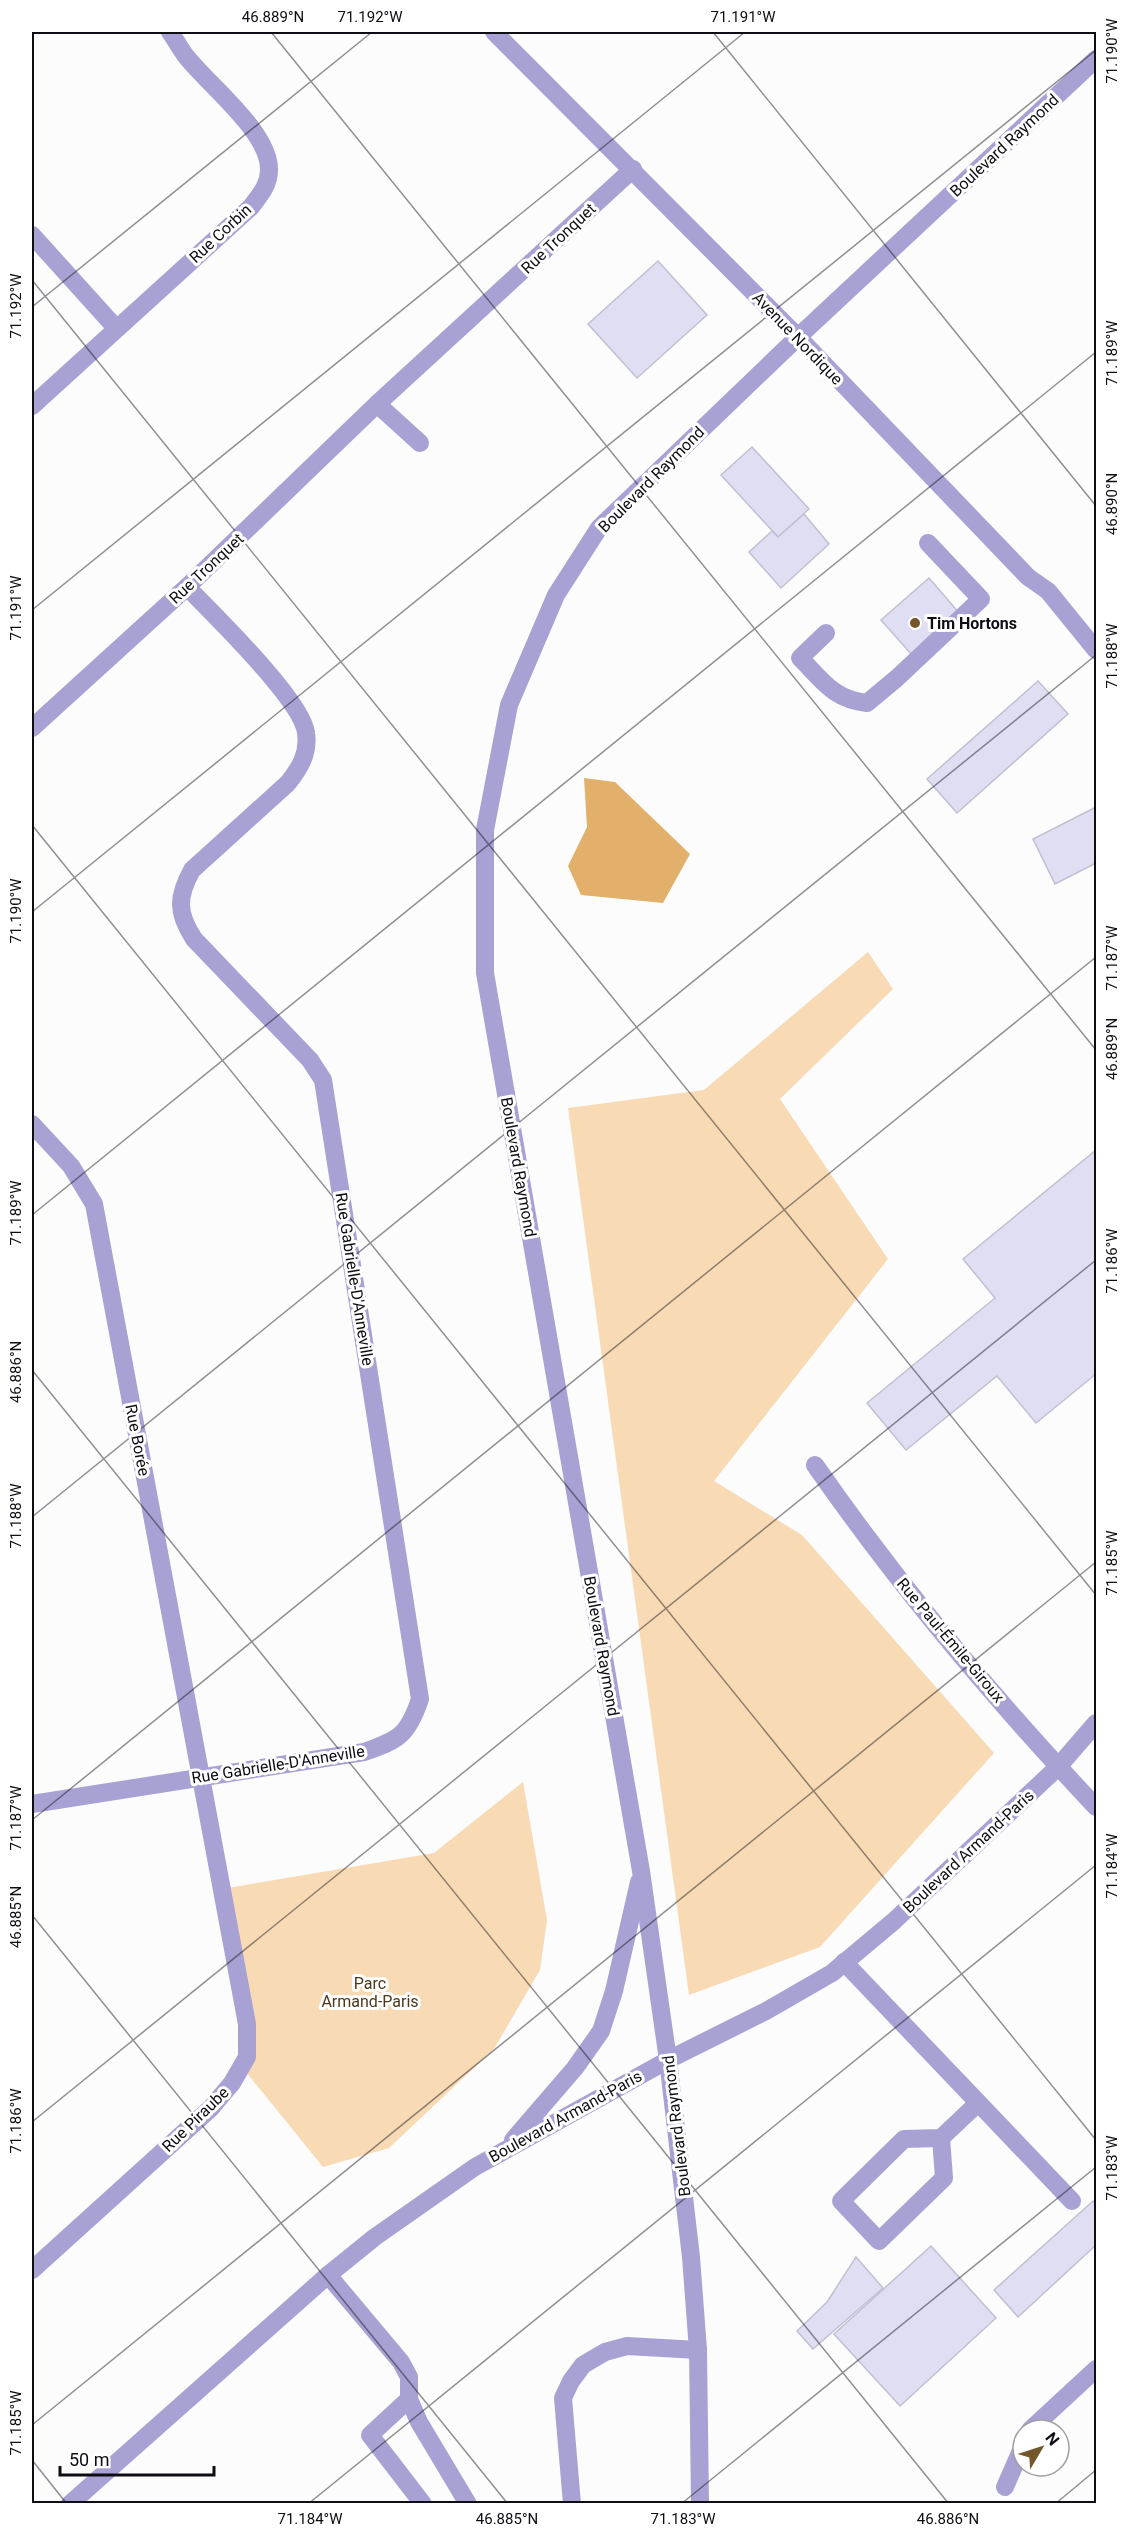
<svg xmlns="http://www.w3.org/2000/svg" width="1128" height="2535" viewBox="0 0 1128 2535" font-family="Roboto,sans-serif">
<rect width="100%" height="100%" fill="#fcfcfc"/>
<g fill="#f8dab4">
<path d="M 868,952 L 893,989 L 780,1099 L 888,1259 L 714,1481 L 802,1535 L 994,1753 L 820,1947 L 689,1995 L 568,1108 L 704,1090 Z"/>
<path d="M 523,1782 L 547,1920 L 540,1970 L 494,2049 L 389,2148 L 323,2167 L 242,2067 L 247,2057 L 222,1889 L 434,1853 Z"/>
</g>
<path fill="#e2b06a" d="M 584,778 L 615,782 L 690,854 L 663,903 L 581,895 L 568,866 L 587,827 Z"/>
<g fill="#e0def2" stroke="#c1bfd3" stroke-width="1.5">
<path d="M 658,261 L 707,315 L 637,378 L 588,324 Z"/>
<path d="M 752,447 L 809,509 L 778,537 L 721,475 Z"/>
<path d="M 804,514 L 829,544 L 781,588 L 749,552 L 772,531 L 778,537 Z"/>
<path d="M 929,578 L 960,614 L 912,655 L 881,620 Z"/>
<path d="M 1038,681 L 1068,714 L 957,813 L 927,779 Z"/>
<path d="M 1096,807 L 1096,863 L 1055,884 L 1033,839 Z"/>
<path d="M 1096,1150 L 1096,1374 L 1036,1423 L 997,1376 L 906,1450 L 867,1403 L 995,1298 L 963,1259 Z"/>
<path d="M 1093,2201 L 1096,2205 L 1096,2245 L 1018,2317 L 994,2290 Z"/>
<path d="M 931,2246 L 996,2318 L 900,2406 L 834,2334 Z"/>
<path d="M 856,2257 L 883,2288 L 813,2349 L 797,2331 L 827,2302 Z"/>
</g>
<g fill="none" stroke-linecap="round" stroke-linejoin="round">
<g stroke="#a8a1d4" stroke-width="18">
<path d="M 494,32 L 798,337 L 1028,577 L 1048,591 L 1096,650"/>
<path d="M 32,235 L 116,328"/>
<path d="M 377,404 L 420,443"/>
<path d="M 32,406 L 251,207 C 260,195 269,185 269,170 C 270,132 208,85 185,55 C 180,48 175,39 170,32"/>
<path d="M 826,633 L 800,658 C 823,681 833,699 867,703 L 897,678 L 981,599 L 928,543"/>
<path d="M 32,728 L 187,587 L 377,404 L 633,169"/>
<path d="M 32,1124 L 71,1166 L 94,1204 L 247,2024 L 247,2057 L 232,2083 L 211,2108 L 32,2270"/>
<path d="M 815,1465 C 899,1586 995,1700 1096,1807"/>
<path d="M 32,1804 L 364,1752 C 399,1740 408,1735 420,1699 L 323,1080 L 310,1060 L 194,939 C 177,913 177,897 192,870 L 288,783 C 300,768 309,753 306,733 C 303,701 213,614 187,587"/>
<path d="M 844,1962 L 1072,2201"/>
<path d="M 941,2138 L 944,2178 L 879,2241 L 841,2201 L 904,2139 L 941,2138 L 978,2103"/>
<path d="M 513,2140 L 575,2068 L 601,2031 L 614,1991 L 639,1882"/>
<path d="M 328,2275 L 401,2362 L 409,2377 L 409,2399 L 419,2422 L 468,2504"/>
<path d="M 409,2399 L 370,2435 L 423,2504"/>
<path d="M 1030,2430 L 1096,2369"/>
<path d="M 1005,2487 L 1023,2446"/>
<path d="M 70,2504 L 328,2275 L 375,2237 L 475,2167 L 668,2060 L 766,2011 L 832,1973 L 894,1921 L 1058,1767 L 1096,1723"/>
<path d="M 572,2504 L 563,2398 L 571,2381 L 583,2365 L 605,2352 L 627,2346 L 698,2350"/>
<path d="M 700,2504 L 698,2350 L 691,2257 L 668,2060 L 641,1871 L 485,973 L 485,830 L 509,705 L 556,595 L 599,528 L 798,337 L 1096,59"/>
</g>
</g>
<path fill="none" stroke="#0e0d14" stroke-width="1.5" stroke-opacity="0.45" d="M 271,32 L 1096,1050M 713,32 L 1096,506M 32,280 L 1096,1595M 32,307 L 372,32M 32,610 L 745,32M 32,825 L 1096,2140M 32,912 L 1096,50M 32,1215 L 1096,352M 32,1370 L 949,2504M 32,1517 L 1096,655M 32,1820 L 1096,957M 32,1915 L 508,2504M 32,2122 L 1096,1260M 32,2425 L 1096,1562M 32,2460 L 67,2504M 308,2504 L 1096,1865M 681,2504 L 1096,2167M 1055,2504 L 1096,2470"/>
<circle fill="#74562b" stroke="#fff" stroke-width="2" cx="915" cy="623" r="6"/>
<g text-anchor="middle" stroke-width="6" stroke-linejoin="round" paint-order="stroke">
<g font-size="16" fill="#0e0d14" stroke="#fff">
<text transform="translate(1004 145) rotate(-43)" y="6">Boulevard Raymond</text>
<text transform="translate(220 233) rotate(-43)" y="6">Rue Corbin</text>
<text transform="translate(558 238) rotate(-43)" y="6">Rue Tronquet</text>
<text transform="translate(798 338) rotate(46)" y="6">Avenue Nordique</text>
<text transform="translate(651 479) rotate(-45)" y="6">Boulevard Raymond</text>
<text transform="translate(206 568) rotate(-43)" y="6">Rue Tronquet</text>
<text transform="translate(519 1167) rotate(80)" y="6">Boulevard Raymond</text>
<text transform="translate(355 1279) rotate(81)" y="6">Rue Gabrielle-D'Anneville</text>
<text transform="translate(138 1440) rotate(79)" y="6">Rue Borée</text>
<text transform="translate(951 1640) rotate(50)" y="6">Rue Paul-Émile-Giroux</text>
<text transform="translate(602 1646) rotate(80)" y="6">Boulevard Raymond</text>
<text transform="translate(278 1764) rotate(-9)" y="6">Rue Gabrielle-D'Anneville</text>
<text transform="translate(968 1851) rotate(-43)" y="6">Boulevard Armand-Paris</text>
<text transform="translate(565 2116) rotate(-29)" y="6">Boulevard Armand-Paris</text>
<text transform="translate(195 2119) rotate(-44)" y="6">Rue Piraube</text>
<text transform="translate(676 2126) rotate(-97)" y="6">Boulevard Raymond</text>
</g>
<g font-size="16" font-weight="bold" fill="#0e0d14" stroke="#fff" text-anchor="start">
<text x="927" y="629">Tim Hortons</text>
</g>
<g font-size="16" fill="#4d3719" stroke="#fff">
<text x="370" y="1989">Parc<tspan x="370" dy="18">Armand-Paris</tspan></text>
</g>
</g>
<rect width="1128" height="2535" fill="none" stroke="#ffffff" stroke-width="66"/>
<g transform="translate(1041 2448) rotate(51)"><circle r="28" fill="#ffffff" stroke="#9f9ea1" stroke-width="1.5"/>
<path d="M0-4.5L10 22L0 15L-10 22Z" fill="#74562b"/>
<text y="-9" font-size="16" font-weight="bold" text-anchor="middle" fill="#0e0d14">N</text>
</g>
<path d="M60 2466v9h154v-9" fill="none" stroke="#0e0d14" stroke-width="3"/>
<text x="69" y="2466" font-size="18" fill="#0e0d14" stroke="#ffffff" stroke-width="4.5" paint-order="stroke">50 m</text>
<rect x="33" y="33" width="1062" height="2469" fill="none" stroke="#0e0d14" stroke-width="2"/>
<g font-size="15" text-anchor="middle" fill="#0e0d14">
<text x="273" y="22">46.889°N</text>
<text x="370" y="22">71.192°W</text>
<text x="743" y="22">71.191°W</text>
<text transform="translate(1112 51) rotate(-90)" y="5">71.190°W</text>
<text transform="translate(16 306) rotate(-90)" y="5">71.192°W</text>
<text transform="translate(1112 353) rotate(-90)" y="5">71.189°W</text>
<text transform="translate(1112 504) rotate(-90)" y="5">46.890°N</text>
<text transform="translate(16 608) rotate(-90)" y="5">71.191°W</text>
<text transform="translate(1112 656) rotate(-90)" y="5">71.188°W</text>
<text transform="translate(16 911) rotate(-90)" y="5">71.190°W</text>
<text transform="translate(1112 958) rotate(-90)" y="5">71.187°W</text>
<text transform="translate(1112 1049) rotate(-90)" y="5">46.889°N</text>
<text transform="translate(16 1213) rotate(-90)" y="5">71.189°W</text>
<text transform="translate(1112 1261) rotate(-90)" y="5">71.186°W</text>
<text transform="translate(16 1372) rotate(-90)" y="5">46.886°N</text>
<text transform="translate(16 1516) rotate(-90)" y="5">71.188°W</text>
<text transform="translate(1112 1563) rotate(-90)" y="5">71.185°W</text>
<text transform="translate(16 1818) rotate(-90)" y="5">71.187°W</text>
<text transform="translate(1112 1866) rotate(-90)" y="5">71.184°W</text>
<text transform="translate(16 1917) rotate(-90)" y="5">46.885°N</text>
<text transform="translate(16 2121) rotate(-90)" y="5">71.186°W</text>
<text transform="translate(1112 2168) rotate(-90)" y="5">71.183°W</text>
<text transform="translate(16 2423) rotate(-90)" y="5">71.185°W</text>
<text x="310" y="2524">71.184°W</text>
<text x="507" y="2524">46.885°N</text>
<text x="683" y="2524">71.183°W</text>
<text x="948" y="2524">46.886°N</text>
</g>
</svg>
